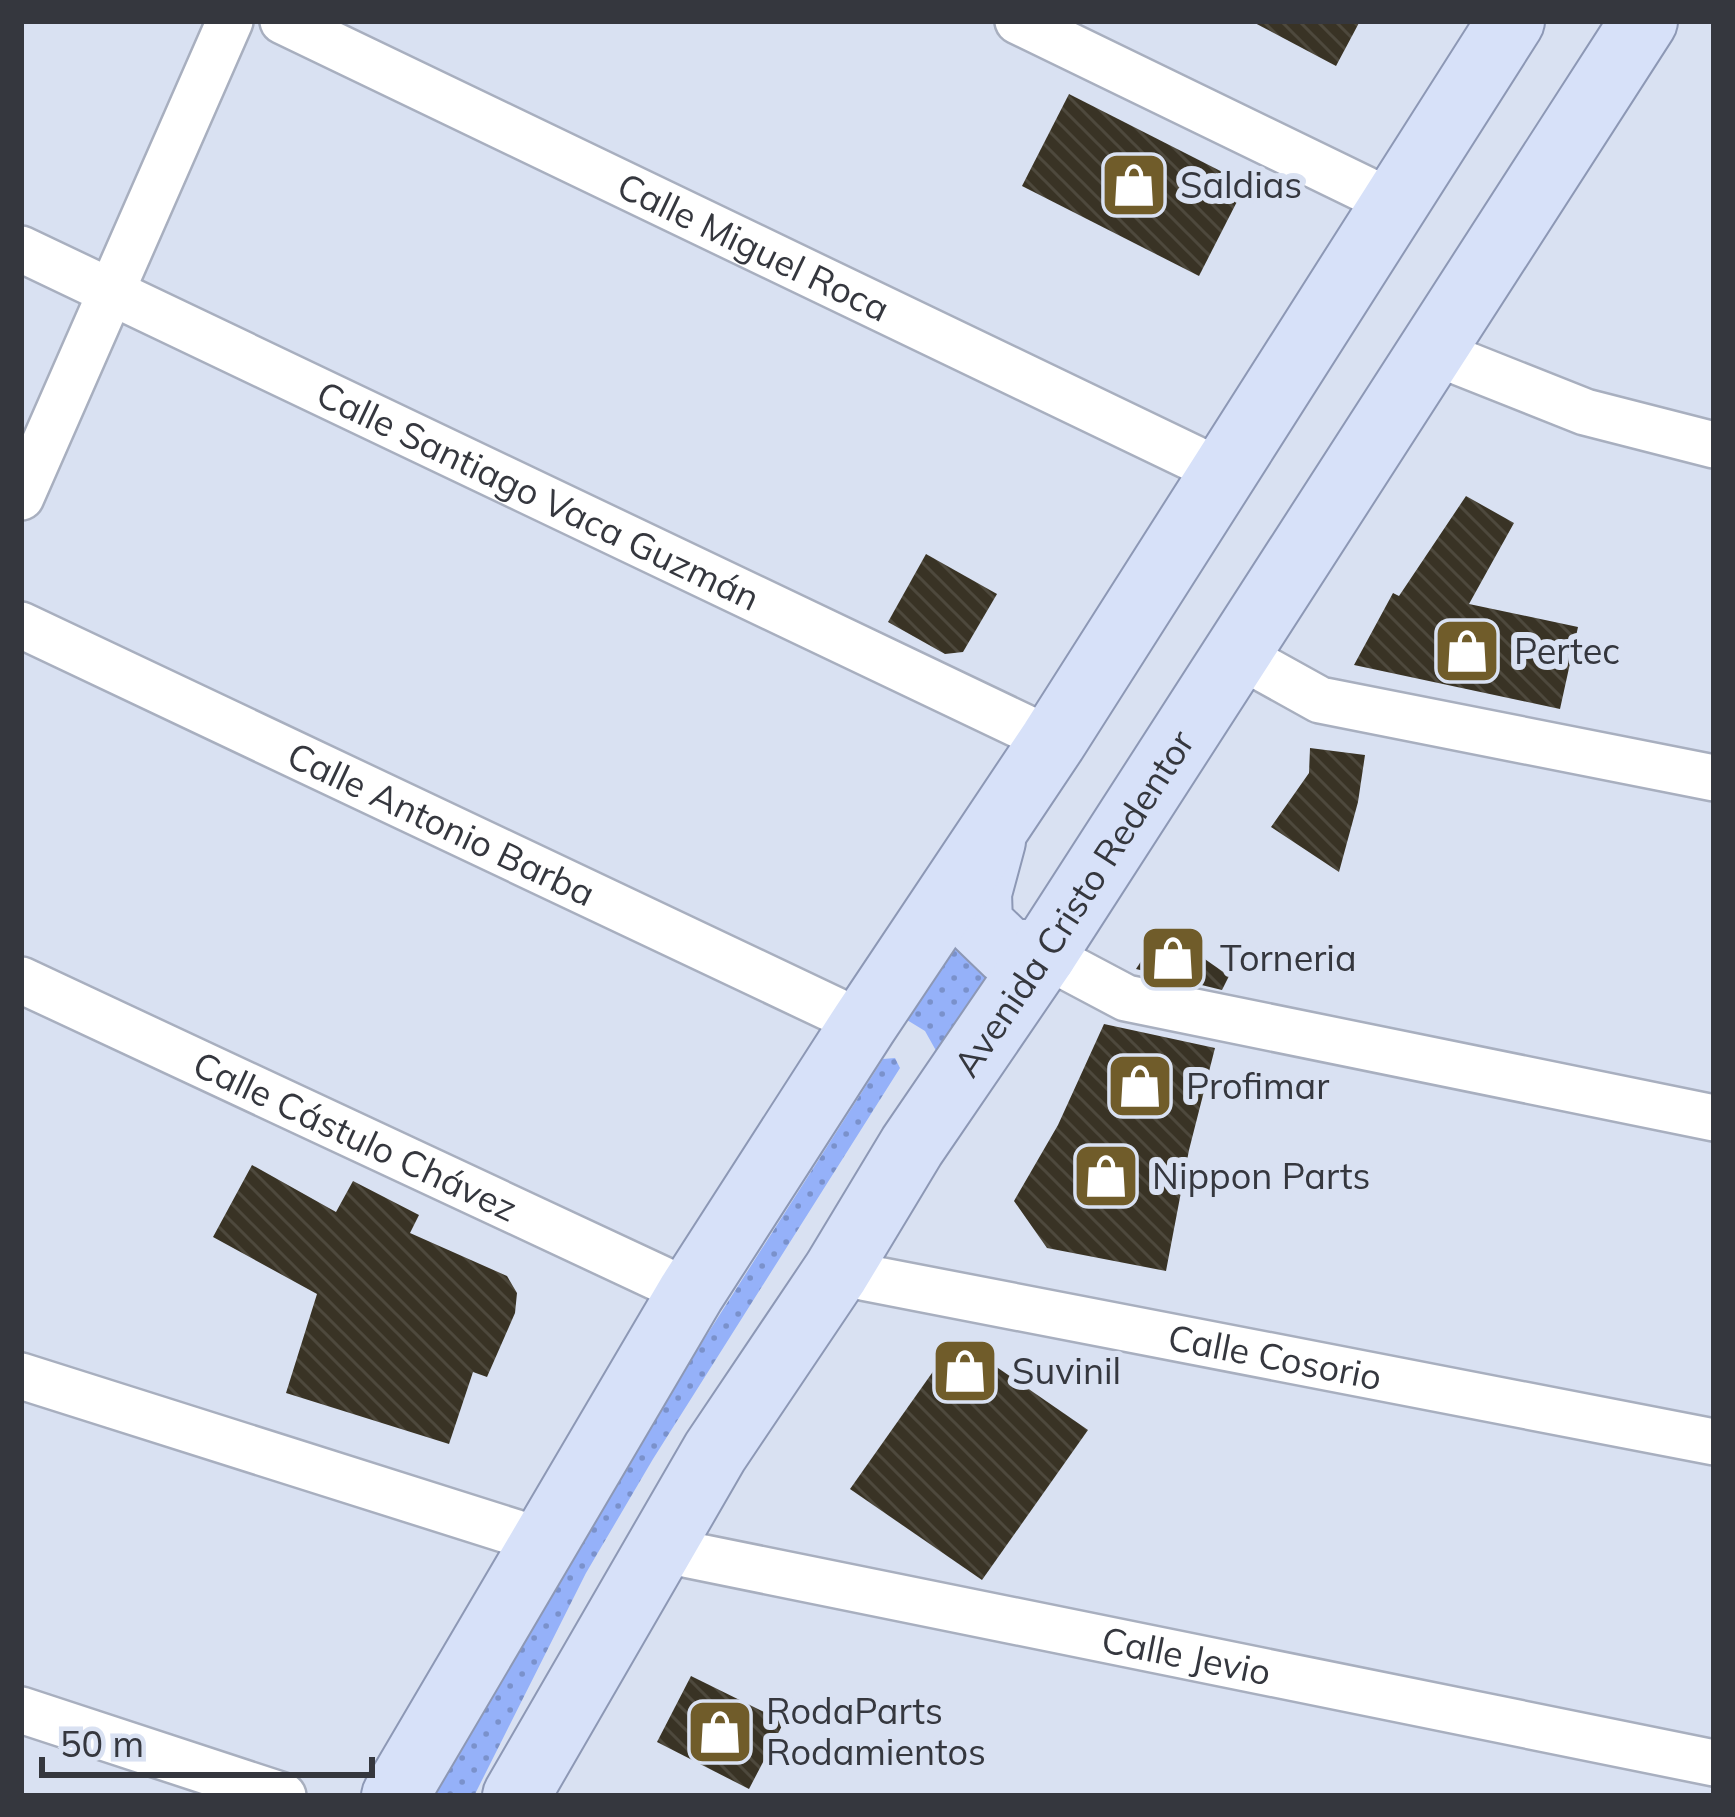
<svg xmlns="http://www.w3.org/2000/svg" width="1735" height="1817" viewBox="0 0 1735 1817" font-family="Mulish,sans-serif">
<defs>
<pattern id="grass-dots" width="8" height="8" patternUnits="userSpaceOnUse" patternTransform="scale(3)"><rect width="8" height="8" fill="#95b1f9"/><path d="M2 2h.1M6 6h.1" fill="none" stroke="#7a91cb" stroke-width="1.8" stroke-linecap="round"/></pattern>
<pattern id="building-back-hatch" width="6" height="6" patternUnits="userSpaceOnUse" patternTransform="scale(3)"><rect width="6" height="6" fill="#393325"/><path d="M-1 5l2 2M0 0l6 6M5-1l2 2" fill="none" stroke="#4e493d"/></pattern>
</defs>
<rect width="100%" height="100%" fill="#d9e1f2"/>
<g fill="url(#grass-dots)">
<path d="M 966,927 L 1002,960 L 939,1056 L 925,1031 L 907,1020 Z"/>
<path d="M 895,1058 L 900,1068 L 653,1459 L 586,1573 L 474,1796 L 431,1796 L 641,1438 L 883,1059 Z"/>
</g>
<g fill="url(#building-back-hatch)">
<path d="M 1251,21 L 1360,21 L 1336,66 Z"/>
<path d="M 1069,94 L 1246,184 L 1199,276 L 1022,186 Z"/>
<path d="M 1466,496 L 1514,523 L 1469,604 L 1578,627 L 1560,709 L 1354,665 L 1393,593 L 1399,596 Z"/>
<path d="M 926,554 L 997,594 L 963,652 L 945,654 L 888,622 Z"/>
<path d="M 1310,748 L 1365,755 L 1358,802 L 1339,872 L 1271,827 L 1309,773 Z"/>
<path d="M 1162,929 L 1229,976 L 1222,990 L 1136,969 Z"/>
<path d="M 1104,1024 L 1215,1048 L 1189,1150 L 1166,1271 L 1047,1248 L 1014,1201 L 1058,1125 Z"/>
<path d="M 252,1165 L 336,1212 L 353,1181 L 419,1215 L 410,1233 L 507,1276 L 517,1293 L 515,1313 L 487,1377 L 473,1372 L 449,1444 L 286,1393 L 317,1294 L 213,1237 Z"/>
<path d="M 956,1339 L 1088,1430 L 982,1580 L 850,1489 Z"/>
<path d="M 691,1676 L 784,1722 L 749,1789 L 657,1742 Z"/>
</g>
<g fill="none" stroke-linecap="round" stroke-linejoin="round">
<defs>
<g id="street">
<path id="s1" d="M 283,21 L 1222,472"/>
<path d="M 1018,21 L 1393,203"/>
<path id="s2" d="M 21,249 L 1053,741"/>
<path d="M 1434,352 L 1585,412 L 1714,445"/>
<path d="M 21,497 L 230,21"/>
<path id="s3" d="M 21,625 L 864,1024"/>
<path d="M 1237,654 L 1320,700 L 1714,778"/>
<path d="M 1043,954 L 1126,998 L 1714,1118"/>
<path id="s4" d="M 21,980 L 691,1293"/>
<path id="s5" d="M 836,1272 L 1714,1442"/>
<path d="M 21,1376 L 542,1541"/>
<path id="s6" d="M 660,1549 L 1714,1763"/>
<path d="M 21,1710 L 283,1796"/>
</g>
<g id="primary">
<path d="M 992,841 L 978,893 L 979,924 L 1008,952 L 1043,954"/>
<path d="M 395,1796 L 691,1293 L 864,1024 L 1053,741 L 1511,21"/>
<path id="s7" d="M 516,1796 L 715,1452 L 836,1272 L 912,1146 L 1043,954 L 1644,21"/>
</g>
</defs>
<use href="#street" stroke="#a8afbf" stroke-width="50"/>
<use href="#primary" stroke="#8d98b5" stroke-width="70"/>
<use href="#street" stroke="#fff" stroke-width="45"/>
<use href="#primary" stroke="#d7e1f9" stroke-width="66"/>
</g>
<defs>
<symbol id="shop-square" viewBox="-11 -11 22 22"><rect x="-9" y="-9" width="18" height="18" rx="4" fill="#705c2a" stroke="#d9e1f2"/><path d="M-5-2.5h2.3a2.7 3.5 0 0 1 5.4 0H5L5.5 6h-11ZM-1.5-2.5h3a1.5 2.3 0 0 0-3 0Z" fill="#fff"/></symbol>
</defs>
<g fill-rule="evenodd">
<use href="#shop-square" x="1096" y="147" width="76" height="76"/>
<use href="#shop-square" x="1429" y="613" width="76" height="76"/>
<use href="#shop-square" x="1135" y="920" width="76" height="76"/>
<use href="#shop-square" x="1102" y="1048" width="76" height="76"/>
<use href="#shop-square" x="1068" y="1138" width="76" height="76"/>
<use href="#shop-square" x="927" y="1333" width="76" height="76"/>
<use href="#shop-square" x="682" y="1694" width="76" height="76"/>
</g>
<g text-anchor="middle" stroke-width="12" stroke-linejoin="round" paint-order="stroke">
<g font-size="36" fill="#35373e" stroke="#d9e1f2" text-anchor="start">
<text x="1180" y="198">Saldias</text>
<text x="1514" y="664">Pertec</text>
<text x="1220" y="971">Torneria</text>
<text x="1186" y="1099">Profimar</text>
<text x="1152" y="1189">Nippon Parts</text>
<text x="1012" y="1384">Suvinil</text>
<text x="766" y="1724">RodaParts<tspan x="766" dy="41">Rodamientos</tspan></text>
</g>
<g font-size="36" fill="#35373e" stroke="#d9e1f2">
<text dy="13" stroke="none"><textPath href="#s1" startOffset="522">Calle Miguel Roca</textPath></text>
<text dy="13" stroke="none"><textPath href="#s2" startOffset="573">Calle Santiago Vaca Guzmán</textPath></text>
<text dy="13" stroke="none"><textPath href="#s3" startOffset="465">Calle Antonio Barba</textPath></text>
<text dy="13" stroke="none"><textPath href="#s7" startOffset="1053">Avenida Cristo Redentor</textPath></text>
<text dy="13" stroke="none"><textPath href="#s4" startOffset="369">Calle Cástulo Chávez</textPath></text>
<text dy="13" stroke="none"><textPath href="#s5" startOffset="447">Calle Cosorio</textPath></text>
<text dy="13" stroke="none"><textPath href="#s6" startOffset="537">Calle Jevio</textPath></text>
</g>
</g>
<rect width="1735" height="1817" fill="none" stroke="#35373e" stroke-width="48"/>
<path d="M42 1757v18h330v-18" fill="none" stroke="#35373e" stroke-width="6"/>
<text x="60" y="1757" font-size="36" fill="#35373e" stroke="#d9e1f2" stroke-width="9" paint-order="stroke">50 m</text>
</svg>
